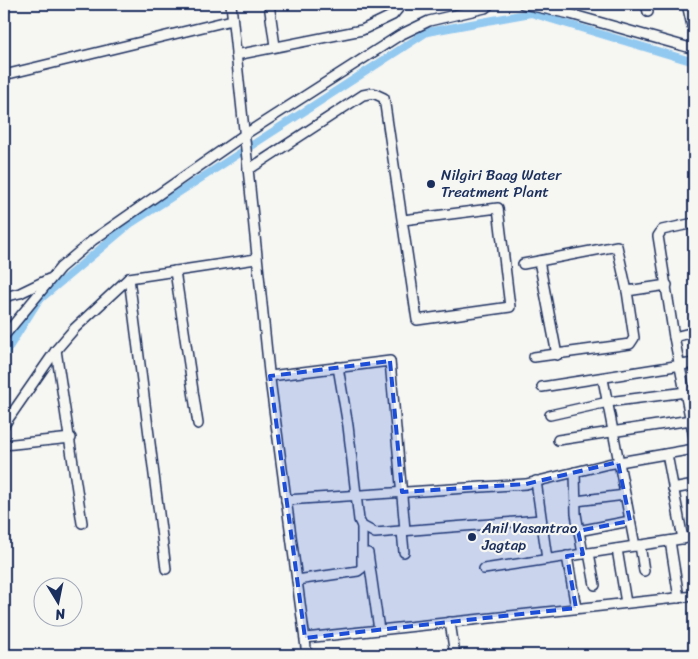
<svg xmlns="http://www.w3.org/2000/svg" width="698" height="659" viewBox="0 0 698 659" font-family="Sriracha,sans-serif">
<rect width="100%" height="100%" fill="#f6f6f2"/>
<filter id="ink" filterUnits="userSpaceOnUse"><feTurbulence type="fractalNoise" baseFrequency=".02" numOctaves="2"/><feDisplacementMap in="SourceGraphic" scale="10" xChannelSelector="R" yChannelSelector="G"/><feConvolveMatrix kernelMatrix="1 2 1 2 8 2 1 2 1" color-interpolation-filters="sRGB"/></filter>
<g filter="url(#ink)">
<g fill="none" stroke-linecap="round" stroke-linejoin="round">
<path stroke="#92c9f0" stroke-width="8" d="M 4,355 L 38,301 L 130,224 L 427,32 L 531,13 L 694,62"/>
<defs>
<g id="minor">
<path d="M 231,4 L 269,372 L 307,655"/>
<path d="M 269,4 L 275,46"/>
<path d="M 523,4 L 570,14 L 694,49"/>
<path d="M 646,4 L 648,12"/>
<path d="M 687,4 L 692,26"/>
<path d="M 236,55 L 362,30 L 393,15 L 402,4"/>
<path d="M 4,75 L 232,20"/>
<path d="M 248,170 L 363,95 L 373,93 L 384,98 L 417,320 L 510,307 L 498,208 L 403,220"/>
<path d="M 694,223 L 662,230 L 658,236 L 674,337 L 694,437"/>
<path d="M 523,264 L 539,261"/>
<path d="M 175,271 L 198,424"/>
<path d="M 129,278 L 166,569"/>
<path d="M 4,297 L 20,293 L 49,279"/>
<path d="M 4,336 L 60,268 L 93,240 L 244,135 L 400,35 L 429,21 L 485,8 L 490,4"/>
<path d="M 674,337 L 694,332"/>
<path d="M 56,350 L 82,523"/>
<path d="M 557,355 L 539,261 L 617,246 L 627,291"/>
<path d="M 534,357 L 630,344 L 634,338 L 627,291 L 667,285"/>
<path d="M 338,367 L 348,426 L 359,520 L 362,526 L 375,533 L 541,520"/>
<path d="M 270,376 L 390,361 L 405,530"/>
<path d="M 603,379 L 635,546"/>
<path d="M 542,387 L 694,363"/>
<path d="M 550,415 L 608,402 L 686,392"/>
<path d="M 4,425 L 56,350 L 75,328 L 129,278 L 256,259"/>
<path d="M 558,440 L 691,420"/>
<path d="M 4,445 L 71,438"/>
<path d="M 667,454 L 683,539"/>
<path d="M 575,472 L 576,514 L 583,554"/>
<path d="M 536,481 L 547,559"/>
<path d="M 673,489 L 694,485"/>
<path d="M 286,500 L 526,484 L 608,464 L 694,449"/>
<path d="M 576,501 L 625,495"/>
<path d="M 402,531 L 404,552"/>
<path d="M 578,531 L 630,521"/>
<path d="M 670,541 L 679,598"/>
<path d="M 640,545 L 644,571"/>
<path d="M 617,549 L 626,603"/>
<path d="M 368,553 L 379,630"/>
<path d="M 589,553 L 595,585"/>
<path d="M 567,556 L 576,608"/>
<path d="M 484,569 L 694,537"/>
<path d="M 297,580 L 358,571 L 362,568 L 362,526"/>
<path d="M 450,622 L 455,655"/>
<path d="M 305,638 L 694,596"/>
</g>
</defs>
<use href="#minor" stroke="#1b2f5e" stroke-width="12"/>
<use href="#minor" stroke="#f6f6f2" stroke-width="9"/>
</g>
</g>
<path fill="#1d4ed8" fill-opacity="0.2" stroke="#1d4ed8" stroke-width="4" stroke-dasharray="10 6" stroke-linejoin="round" d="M 390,361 L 402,492 L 526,484 L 618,462 L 630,521 L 578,531 L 583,554 L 567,556 L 576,608 L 305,638 L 270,376 Z"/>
<g fill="#1b2f5e" stroke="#f6f6f2" stroke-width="2">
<circle cx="431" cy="184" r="5"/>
<circle cx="472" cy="537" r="5"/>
</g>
<g text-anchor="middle" stroke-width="4.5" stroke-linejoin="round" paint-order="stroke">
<g font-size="15" fill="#1b2f5e" stroke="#f6f6f2" text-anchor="start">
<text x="441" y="180">Nilgiri Baag Water<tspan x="441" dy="17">Treatment Plant</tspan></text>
<text x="482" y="533">Anil Vasantrao<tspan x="482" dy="17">Jagtap</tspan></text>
</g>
</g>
<rect width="698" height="659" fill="none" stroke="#f6f6f2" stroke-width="20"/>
<rect x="10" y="10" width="678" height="639" fill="none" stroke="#1b2f5e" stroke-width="2" filter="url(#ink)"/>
<g transform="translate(58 602) rotate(170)"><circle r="24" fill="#f6f6f2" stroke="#9ea6b7"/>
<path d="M0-4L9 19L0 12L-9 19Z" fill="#1b2f5e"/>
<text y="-8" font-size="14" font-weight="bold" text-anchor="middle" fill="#1b2f5e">N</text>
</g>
</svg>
